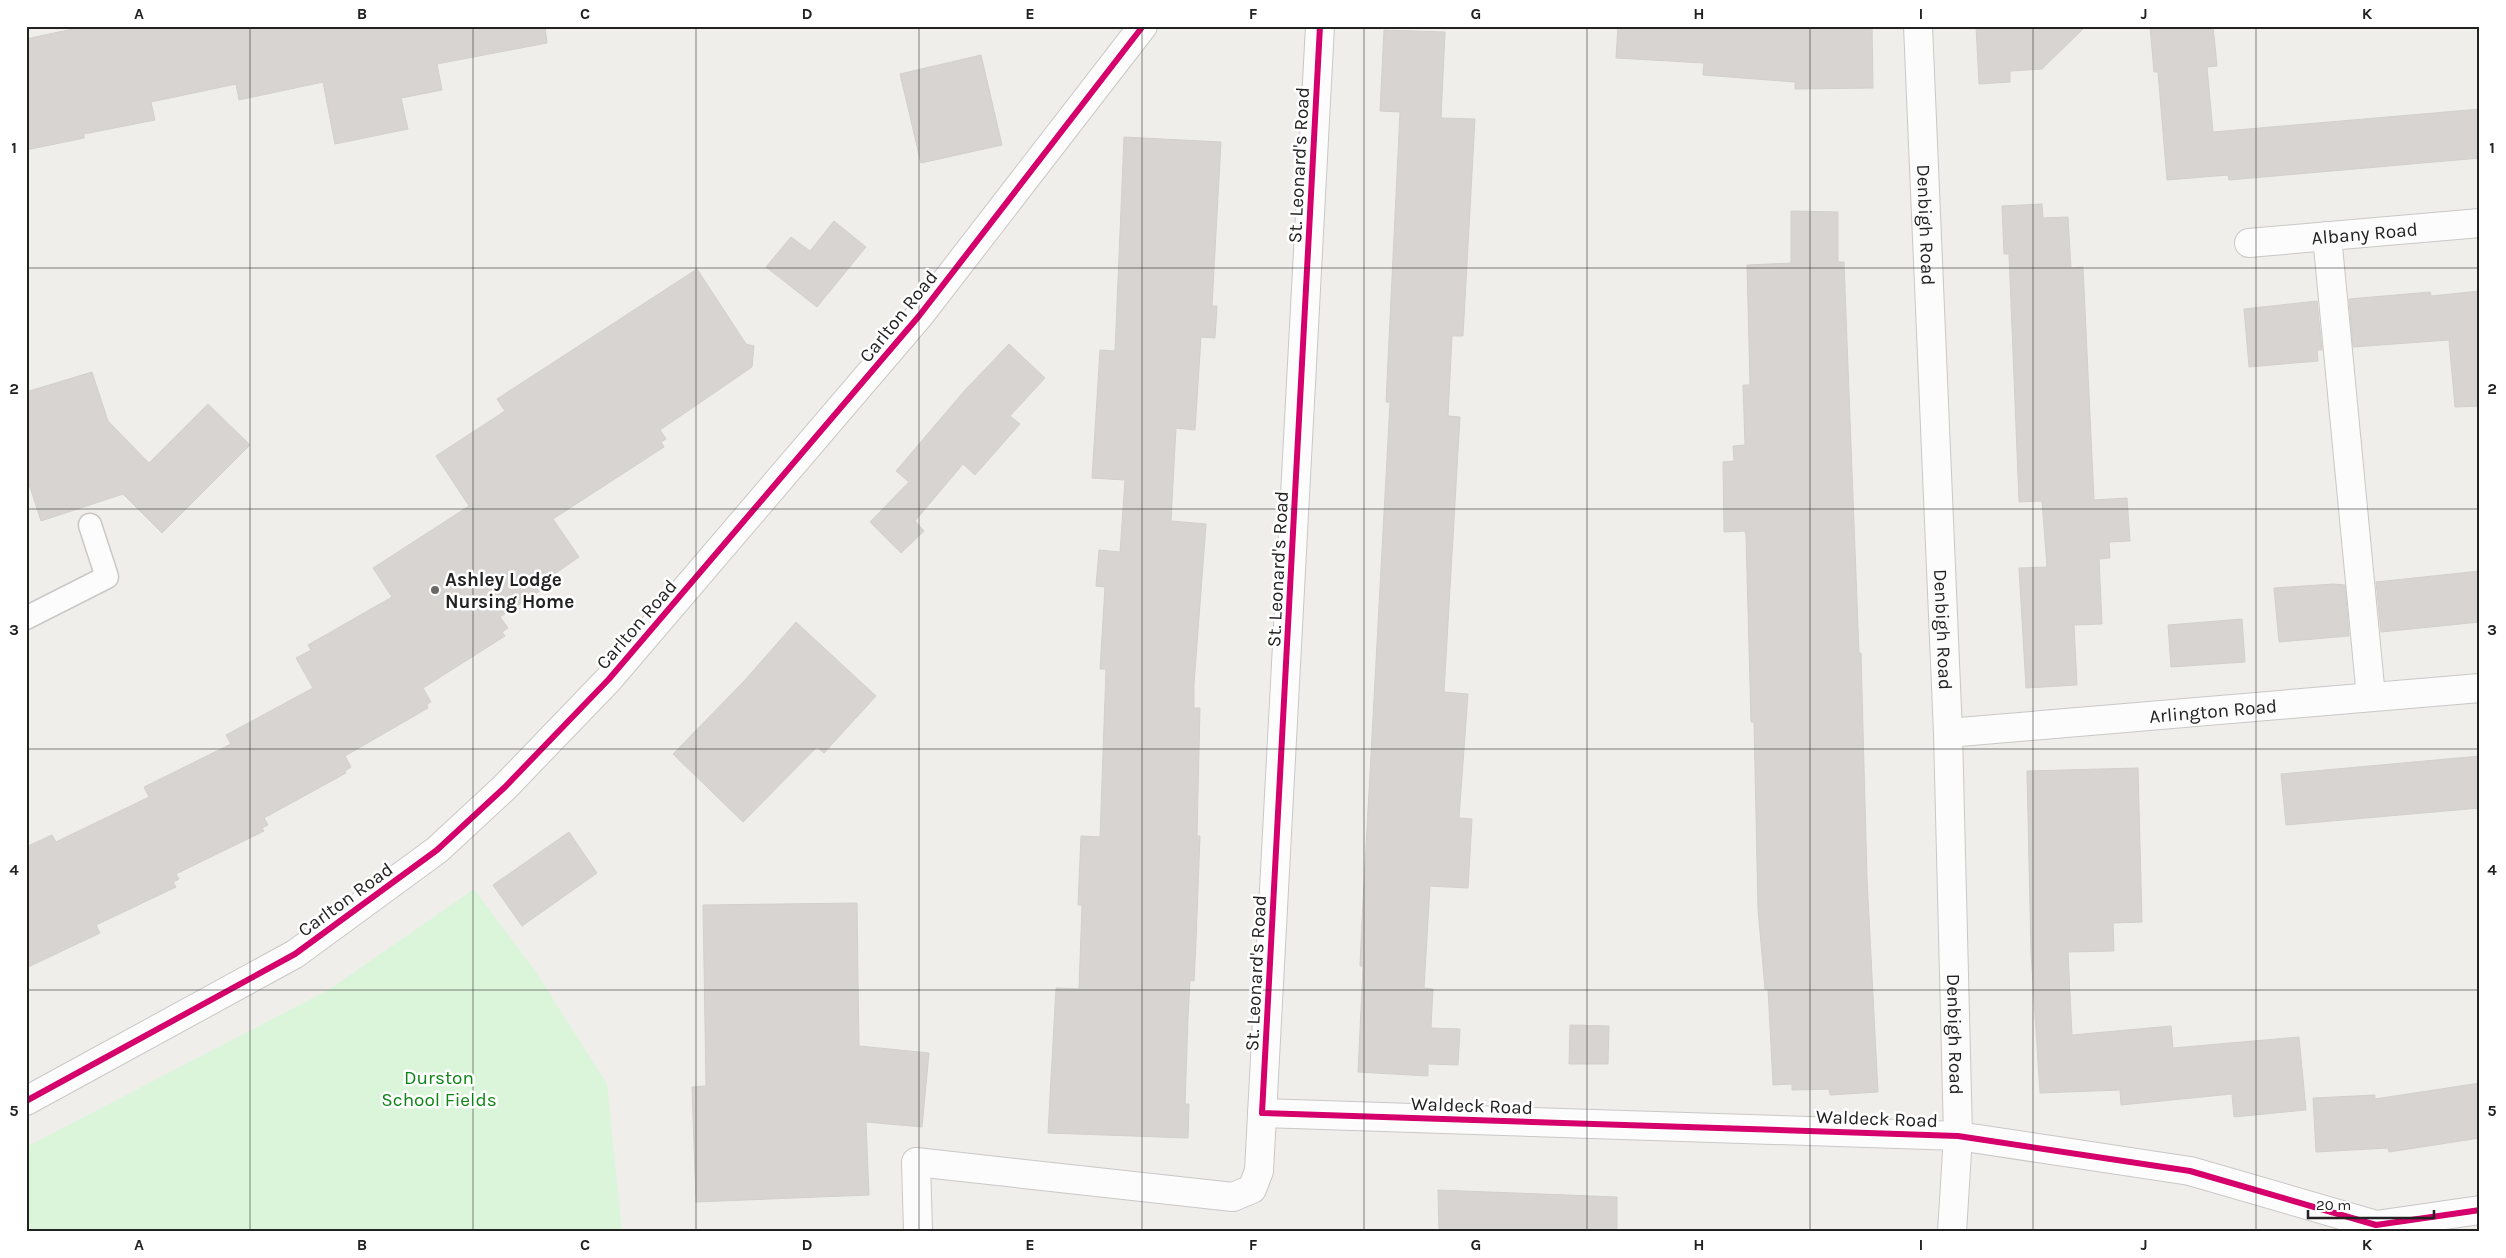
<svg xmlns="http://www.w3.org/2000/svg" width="2506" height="1258" viewBox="0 0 2506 1258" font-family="Karla,sans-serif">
<rect width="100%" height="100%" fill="#f0eeeb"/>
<path fill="#daf5da" d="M 474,889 L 536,972 L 607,1084 L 622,1232 L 26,1232 L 26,1147 L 330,989 Z"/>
<g fill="#d7d4d2" stroke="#d3d0cc">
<path d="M 87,26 L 545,26 L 547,43 L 437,64 L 442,90 L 401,98 L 408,129 L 335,144 L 323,82 L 239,100 L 236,84 L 151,102 L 155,120 L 84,134 L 84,138 L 26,150 L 26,39 Z"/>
<path d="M 1618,26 L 1872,26 L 1873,88 L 1795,89 L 1795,82 L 1703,75 L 1704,63 L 1616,58 Z"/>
<path d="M 1976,26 L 2086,26 L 2042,69 L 2010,71 L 2010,82 L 1979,84 Z"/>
<path d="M 2150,26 L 2213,26 L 2217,66 L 2207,67 L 2213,132 L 2480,109 L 2480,158 L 2229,180 L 2228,175 L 2167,180 L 2158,72 L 2154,72 Z"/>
<path d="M 1384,30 L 1445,32 L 1441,118 L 1475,119 L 1463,336 L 1452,336 L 1448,416 L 1460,417 L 1444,692 L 1468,694 L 1459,818 L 1472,819 L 1468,888 L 1430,886 L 1424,988 L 1433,989 L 1431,1028 L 1460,1029 L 1458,1065 L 1428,1064 L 1428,1076 L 1358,1072 L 1363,966 L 1360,966 L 1362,921 L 1390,402 L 1386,402 L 1400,112 L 1380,111 Z"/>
<path d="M 981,55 L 1002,145 L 921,163 L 900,74 Z"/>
<path d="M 1124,137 L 1221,142 L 1212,306 L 1217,306 L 1215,338 L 1201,337 L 1195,430 L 1176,428 L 1171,521 L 1206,524 L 1194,684 L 1194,708 L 1200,708 L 1197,836 L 1200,836 L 1196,941 L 1194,981 L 1190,980 L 1188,1018 L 1185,1104 L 1189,1104 L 1188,1138 L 1048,1133 L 1056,988 L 1079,989 L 1082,905 L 1078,905 L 1081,836 L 1100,837 L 1106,669 L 1100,669 L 1105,587 L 1096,586 L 1099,550 L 1120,552 L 1125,480 L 1092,478 L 1100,350 L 1115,351 Z"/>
<path d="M 2042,204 L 2043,218 L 2068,217 L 2071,268 L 2083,267 L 2094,500 L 2127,498 L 2130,541 L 2109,542 L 2110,558 L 2099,559 L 2102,624 L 2074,625 L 2077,685 L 2026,688 L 2019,568 L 2047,567 L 2042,501 L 2019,502 L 2009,254 L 2004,254 L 2002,206 Z"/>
<path d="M 1791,211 L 1838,212 L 1838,262 L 1844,262 L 1859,653 L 1861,653 L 1867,878 L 1878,1092 L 1830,1095 L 1829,1089 L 1792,1090 L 1792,1084 L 1773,1085 L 1768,989 L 1765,989 L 1758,909 L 1754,722 L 1751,722 L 1746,536 L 1745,531 L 1724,532 L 1723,462 L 1734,461 L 1733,446 L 1745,445 L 1743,385 L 1750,385 L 1747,265 L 1791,263 Z"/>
<path d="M 834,221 L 866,247 L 817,307 L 766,267 L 791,237 L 810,251 Z"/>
<path d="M 697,269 L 746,344 L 754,346 L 752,367 L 660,430 L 666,439 L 661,442 L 664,447 L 553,519 L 579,557 L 543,582 L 546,587 L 500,617 L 508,628 L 502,632 L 505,636 L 423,688 L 431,702 L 427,704 L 428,708 L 345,756 L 351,767 L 345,771 L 346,773 L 264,818 L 268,825 L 262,828 L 264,831 L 176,874 L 179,879 L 173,882 L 176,887 L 96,925 L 100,933 L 26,968 L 26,847 L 52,835 L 56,842 L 149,797 L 144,787 L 231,744 L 226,735 L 313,688 L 296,658 L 311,650 L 308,645 L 392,597 L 373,568 L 469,506 L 436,456 L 505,411 L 497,399 Z"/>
<path d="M 2480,291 L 2480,406 L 2455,407 L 2449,340 L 2353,347 L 2349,299 L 2430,292 L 2431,296 Z"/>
<path d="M 2317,301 L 2322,350 L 2317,350 L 2318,361 L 2249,367 L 2244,309 Z"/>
<path d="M 1009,344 L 1045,378 L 1010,416 L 1020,424 L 975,475 L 963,464 L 915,521 L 924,531 L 901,553 L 870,522 L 909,482 L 896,471 L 966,389 Z"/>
<path d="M 92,372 L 108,421 L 149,463 L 208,404 L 250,445 L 162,533 L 123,494 L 41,521 L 26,475 L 26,392 Z"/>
<path d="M 2480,571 L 2480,622 L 2381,632 L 2376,582 Z"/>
<path d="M 2333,584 L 2345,585 L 2349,636 L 2279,642 L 2274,588 Z"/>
<path d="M 2242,619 L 2245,662 L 2171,667 L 2168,625 Z"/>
<path d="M 796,622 L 876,696 L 824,753 L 817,747 L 743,822 L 673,754 L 745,680 Z"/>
<path d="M 2480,756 L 2480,808 L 2286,825 L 2281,774 Z"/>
<path d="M 2138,768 L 2142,922 L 2113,923 L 2114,951 L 2068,952 L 2072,1035 L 2171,1026 L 2173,1048 L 2299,1037 L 2306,1110 L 2234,1117 L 2232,1094 L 2121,1105 L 2120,1090 L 2040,1093 L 2031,953 L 2027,771 Z"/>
<path d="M 569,832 L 597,873 L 522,926 L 493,885 Z"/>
<path d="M 857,903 L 859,1046 L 929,1053 L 922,1127 L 866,1122 L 869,1195 L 696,1202 L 692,1087 L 706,1086 L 703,905 Z"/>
<path d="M 1570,1025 L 1609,1026 L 1608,1064 L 1569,1064 Z"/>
<path d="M 2480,1083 L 2480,1138 L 2389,1152 L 2388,1148 L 2316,1152 L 2313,1098 L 2375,1095 L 2375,1099 Z"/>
<path d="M 1438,1190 L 1617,1197 L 1617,1232 L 1439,1232 Z"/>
</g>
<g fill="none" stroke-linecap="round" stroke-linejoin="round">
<defs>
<path id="service" d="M 26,618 L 107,577 L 90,525"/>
<g id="minor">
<path id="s1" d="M 1918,26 L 1948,733 L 1958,1136 L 1952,1232"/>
<path d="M 2327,236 L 2371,697"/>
<path id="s2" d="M 2249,243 L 2480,223"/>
<path id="s3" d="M 1948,733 L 2480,688"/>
<path d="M 1262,1113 L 1958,1136 L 2190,1171 L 2376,1225 L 2480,1210"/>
<path d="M 918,1232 L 916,1162 L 1233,1197 L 1252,1189 L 1259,1171 L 1320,26"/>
</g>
<path id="tertiary" d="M 26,1101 L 295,954 L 437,850 L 505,787 L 609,679 L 919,316 L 1143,26"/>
</defs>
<use href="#service" stroke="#c9c8c7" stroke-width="25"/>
<use href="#minor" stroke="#c9c8c7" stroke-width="30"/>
<use href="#tertiary" stroke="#c9c8c7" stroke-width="30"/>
<use href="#service" stroke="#fdfcfc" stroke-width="22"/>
<use href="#minor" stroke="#fdfcfc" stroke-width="28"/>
<use href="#tertiary" stroke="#fdfcfc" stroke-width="28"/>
<defs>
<g id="cycleway">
<path d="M 1320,26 L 1262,1113 L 1958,1136 L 2190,1171 L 2376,1225 L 2480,1210"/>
<path d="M 26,1101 L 295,954 L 437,850 L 505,787 L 609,679 L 919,316 L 1143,26"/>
</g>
</defs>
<use href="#cycleway" stroke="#fff" stroke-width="9"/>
<use href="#cycleway" stroke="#d6006c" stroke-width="6"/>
</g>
<path fill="none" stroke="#222" stroke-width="1" stroke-opacity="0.55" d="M 250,26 L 250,1232M 473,26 L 473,1232M 696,26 L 696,1232M 919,26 L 919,1232M 1142,26 L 1142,1232M 1364,26 L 1364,1232M 1587,26 L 1587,1232M 1810,26 L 1810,1232M 2033,26 L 2033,1232M 2256,26 L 2256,1232M 26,268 L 2480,268M 26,509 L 2480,509M 26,749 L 2480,749M 26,990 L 2480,990"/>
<circle fill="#6a6968" stroke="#fff" stroke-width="2" cx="435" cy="590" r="5"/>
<g text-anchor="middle" stroke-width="5" stroke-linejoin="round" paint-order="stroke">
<g font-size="19" fill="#222" stroke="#fff">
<text transform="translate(1298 165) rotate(-87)" y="7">St. Leonard's Road</text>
<text dy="7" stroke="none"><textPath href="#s1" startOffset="199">Denbigh Road</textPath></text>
<text dy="7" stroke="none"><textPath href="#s2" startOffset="116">Albany Road</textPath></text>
<text transform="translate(898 316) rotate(-51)" y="7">Carlton Road</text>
<text transform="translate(1277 569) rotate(-87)" y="7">St. Leonard's Road</text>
<text transform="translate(636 624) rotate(-49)" y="7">Carlton Road</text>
<text dy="7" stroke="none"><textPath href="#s1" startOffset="604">Denbigh Road</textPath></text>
<text dy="7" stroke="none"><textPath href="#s3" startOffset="266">Arlington Road</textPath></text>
<text transform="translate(345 899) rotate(-36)" y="7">Carlton Road</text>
<text transform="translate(1255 973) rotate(-87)" y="7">St. Leonard's Road</text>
<text dy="7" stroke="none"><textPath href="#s1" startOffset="1009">Denbigh Road</textPath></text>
<text transform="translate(1472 1105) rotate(2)" y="7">Waldeck Road</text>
<text transform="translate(1877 1118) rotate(2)" y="7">Waldeck Road</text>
</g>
<g font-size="19" font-weight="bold" fill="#222" stroke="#fff" text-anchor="start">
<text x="445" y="586">Ashley Lodge<tspan x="445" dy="22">Nursing Home</tspan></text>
</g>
<g font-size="19" fill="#0c8416" stroke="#fff">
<text x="439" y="1084">Durston<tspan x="439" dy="22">School Fields</tspan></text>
</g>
</g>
<rect width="2506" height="1258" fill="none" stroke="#ffffff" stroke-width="55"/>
<path d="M2308 1210v8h126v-8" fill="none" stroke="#222222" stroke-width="2.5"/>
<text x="2316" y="1210" font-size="15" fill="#222222" stroke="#ffffff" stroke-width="4" paint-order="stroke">20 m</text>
<rect x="28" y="28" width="2450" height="1202" fill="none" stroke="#222" stroke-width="2"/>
<g font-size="16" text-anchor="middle" font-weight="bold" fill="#222">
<text x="139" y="19">A</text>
<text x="362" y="19">B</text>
<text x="585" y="19">C</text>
<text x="807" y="19">D</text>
<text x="1030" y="19">E</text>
<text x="1253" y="19">F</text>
<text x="1476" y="19">G</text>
<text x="1699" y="19">H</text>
<text x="1921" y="19">I</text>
<text x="2144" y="19">J</text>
<text x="2367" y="19">K</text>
<text x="14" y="153">1</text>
<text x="2492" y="153">1</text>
<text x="14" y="394">2</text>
<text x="2492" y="394">2</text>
<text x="14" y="635">3</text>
<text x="2492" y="635">3</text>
<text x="14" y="875">4</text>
<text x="2492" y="875">4</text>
<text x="14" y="1116">5</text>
<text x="2492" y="1116">5</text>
<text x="139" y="1250">A</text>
<text x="362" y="1250">B</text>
<text x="585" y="1250">C</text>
<text x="807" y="1250">D</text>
<text x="1030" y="1250">E</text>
<text x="1253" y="1250">F</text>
<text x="1476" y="1250">G</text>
<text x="1699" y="1250">H</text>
<text x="1921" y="1250">I</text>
<text x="2144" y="1250">J</text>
<text x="2367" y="1250">K</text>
</g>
</svg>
